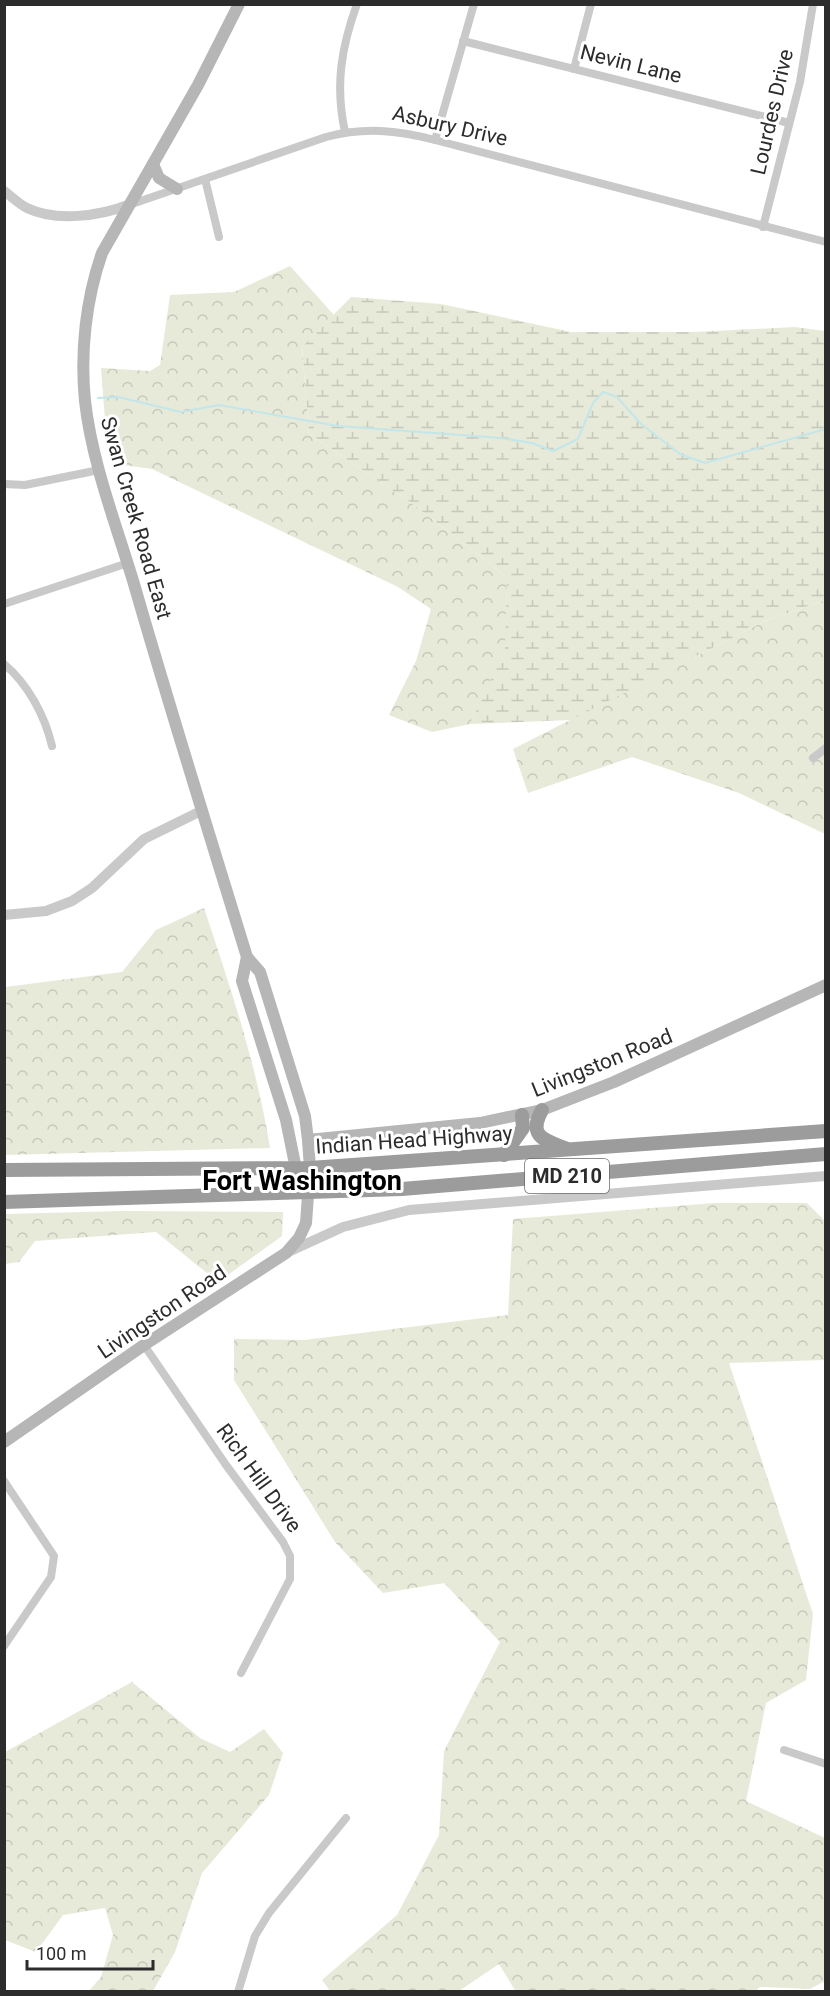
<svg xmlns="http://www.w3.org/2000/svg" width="830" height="1996" viewBox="0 0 830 1996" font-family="Roboto,sans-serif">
<defs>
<pattern id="forest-crowns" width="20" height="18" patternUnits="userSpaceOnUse" patternTransform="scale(1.5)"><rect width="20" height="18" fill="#e7ead8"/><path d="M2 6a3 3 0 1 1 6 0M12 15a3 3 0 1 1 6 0" fill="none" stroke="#c6c9ba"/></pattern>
<pattern id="wetland-marsh" width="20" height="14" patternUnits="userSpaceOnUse" patternTransform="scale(1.5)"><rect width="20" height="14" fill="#e7ead8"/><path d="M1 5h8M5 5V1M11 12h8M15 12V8" fill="none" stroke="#c6c9ba"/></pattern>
</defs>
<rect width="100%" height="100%" fill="#fff"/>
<g fill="url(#forest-crowns)">
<path d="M 290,266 L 334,315 L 302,347 L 309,434 L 410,502 L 507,577 L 506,650 L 470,724 L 432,732 L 389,715 L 416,661 L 431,609 L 398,587 L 152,469 L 116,464 L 105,420 L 101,368 L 150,371 L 160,365 L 170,295 L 234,292 Z"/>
<path d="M 825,600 L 825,834 L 739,793 L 632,757 L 528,793 L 513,749 L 765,621 Z"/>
<path d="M 204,908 C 230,986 257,1066 270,1148 L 5,1155 L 5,987 L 122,972 L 156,930 Z"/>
<path d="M 715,1203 L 807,1203 L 825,1221 L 825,1360 L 729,1363 L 813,1614 L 806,1680 L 766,1703 L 746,1801 L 825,1838 L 825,1981 L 810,1989 L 760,1987 L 754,1992 L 516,1992 L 499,1964 L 459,1991 L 330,1991 L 322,1980 L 397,1915 L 439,1835 L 444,1751 L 500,1642 L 444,1583 L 383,1593 L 335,1542 L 234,1380 L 234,1339 L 304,1340 L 508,1315 L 513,1219 Z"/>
<path d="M 121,1211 L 283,1212 L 282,1236 L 218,1282 L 156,1232 L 35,1241 L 19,1262 L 5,1264 L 5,1214 Z"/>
<path d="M 132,1682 L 200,1738 L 230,1752 L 264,1729 L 283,1753 L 269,1795 L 202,1873 L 175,1952 L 153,1991 L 89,1991 L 101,1977 L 113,1935 L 105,1908 L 63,1915 L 36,1952 L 5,1940 L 5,1752 Z"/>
</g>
<path fill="url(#wetland-marsh)" d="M 351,297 L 441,304 L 571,332 L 694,332 L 795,327 L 825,331 L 825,600 L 765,621 L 571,720 L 470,724 L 505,650 L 507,577 L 410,502 L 309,434 L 302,347 Z"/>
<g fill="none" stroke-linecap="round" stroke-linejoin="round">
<path stroke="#c3e6eb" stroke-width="2" d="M 98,398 L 118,397 L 181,412 L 219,405 L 338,426 L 501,438 L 532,443 L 553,451 L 578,439 L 593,403 L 603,392 L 617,397 L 641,424 L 680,454 L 705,463 L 826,429"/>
<g stroke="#c9c9c9" stroke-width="8">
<path d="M 463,41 L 789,123"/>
<path d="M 574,69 L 591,4"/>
<path d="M 345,132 C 335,86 341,48 357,4"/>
<path d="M 435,140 L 474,4"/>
<path d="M 205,179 L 219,237"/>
<path d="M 129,205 L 326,137 C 364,127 397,130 435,140 L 826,242"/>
<path d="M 763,227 L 800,82 L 813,4"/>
<path d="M 4,484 L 25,485 L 99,470"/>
<path d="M 4,604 L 128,563"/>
<path d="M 4,664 C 28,684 45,716 52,746"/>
<path d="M 813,758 L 826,748"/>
<path d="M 144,1345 L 226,1465 L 283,1542 L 290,1556 L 290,1579 L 241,1673"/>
<path d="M 4,1481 L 54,1556 L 51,1577 L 4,1646"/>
<path d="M 784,1750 L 826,1764"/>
<path d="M 238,1992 L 255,1936 L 269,1913 L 346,1818"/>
</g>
<g stroke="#c9c9c9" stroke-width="10">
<path d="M 4,191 C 12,197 19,204 27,208 C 56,222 100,216 128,205"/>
<path d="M 4,915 L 46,911 L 72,901 L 92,888 L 144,839 L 201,811"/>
<path d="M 286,1253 L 343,1227 L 409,1210 L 826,1176"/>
</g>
<g stroke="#b6b6b6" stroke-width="12">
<path d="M 153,164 L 159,178 L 177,189"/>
<path d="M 247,957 L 242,981 L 286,1120 L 296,1169 L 307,1191"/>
<path d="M 308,1140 L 480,1123 L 542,1110 L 614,1082 L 826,985"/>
<path d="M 4,1442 L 144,1345 L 286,1253 L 299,1238 L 306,1223 L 310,1168 L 308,1140 L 305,1116 L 260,972 L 247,957 C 209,833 170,709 134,584 C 116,524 92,463 85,401 C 80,352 86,299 102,253 L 198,85 L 239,4"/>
</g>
<g stroke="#9c9c9c" stroke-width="14">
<path d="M 542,1110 C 527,1137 545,1140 567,1149"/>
<path d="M 504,1155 L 523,1128 L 522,1115"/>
<path d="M 4,1170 L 310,1168 L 826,1131"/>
<path d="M 4,1202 L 402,1189 L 826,1154"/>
</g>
</g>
<g text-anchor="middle" stroke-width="6" stroke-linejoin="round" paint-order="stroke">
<rect fill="#fff" stroke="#6b6b6b" stroke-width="1.5" x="525" y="1159" width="84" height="34" rx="4.5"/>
<g font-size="20" font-weight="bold" fill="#2c2c2c">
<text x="567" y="1183">MD 210</text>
</g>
<g font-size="21" fill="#2c2c2c" stroke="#fff">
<text transform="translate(631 64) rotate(14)" y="7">Nevin Lane</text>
<text transform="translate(772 112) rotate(-77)" y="7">Lourdes Drive</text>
<text transform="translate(450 126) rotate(13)" y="7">Asbury Drive</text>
<text transform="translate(136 518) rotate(74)" y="7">Swan Creek Road East</text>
<text transform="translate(602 1063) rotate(-22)" y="7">Livingston Road</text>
<text transform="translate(414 1140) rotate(-4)" y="7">Indian Head Highway</text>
<text transform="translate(162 1312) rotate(-34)" y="7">Livingston Road</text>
<text transform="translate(259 1478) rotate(54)" y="7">Rich Hill Drive</text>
</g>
<g font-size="27" font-weight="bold" fill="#000" stroke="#fff">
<text x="302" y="1190">Fort Washington</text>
</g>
</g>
<rect width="830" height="1996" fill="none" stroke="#2c2c2c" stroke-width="12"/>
<path d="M27 1960v9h126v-9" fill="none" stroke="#2c2c2c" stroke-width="3"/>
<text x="36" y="1960" font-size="18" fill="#2c2c2c" stroke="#ffffff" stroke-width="4.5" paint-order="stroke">100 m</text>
</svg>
